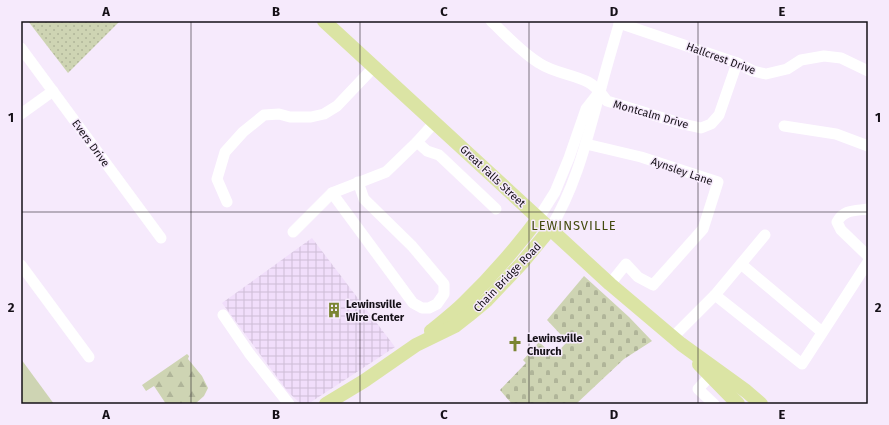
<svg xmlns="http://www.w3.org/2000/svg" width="889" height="425" viewBox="0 0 889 425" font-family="'Fira Sans',sans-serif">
<defs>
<pattern id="industrial-grid" width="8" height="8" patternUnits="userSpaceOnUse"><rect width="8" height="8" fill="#f1defb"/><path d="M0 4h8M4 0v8" fill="none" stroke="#cebdd6"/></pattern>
<pattern id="grass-dots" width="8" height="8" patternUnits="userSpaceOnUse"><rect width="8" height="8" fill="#ced4b3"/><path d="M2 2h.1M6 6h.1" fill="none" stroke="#b0b599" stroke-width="1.8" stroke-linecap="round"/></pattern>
<pattern id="forest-firs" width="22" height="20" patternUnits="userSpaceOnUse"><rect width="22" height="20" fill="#ced4b3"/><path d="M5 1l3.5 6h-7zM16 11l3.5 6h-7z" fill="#b0b599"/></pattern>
<pattern id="cemetery-stones" width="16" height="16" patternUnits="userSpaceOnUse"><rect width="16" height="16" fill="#ced4b3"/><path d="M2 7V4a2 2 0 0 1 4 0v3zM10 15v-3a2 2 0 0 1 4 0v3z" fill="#b0b599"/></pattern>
</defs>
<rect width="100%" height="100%" fill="#f6eafc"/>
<path fill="url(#industrial-grid)" d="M 312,238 L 395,347 L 308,404 L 301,404 L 288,392 L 222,303 Z"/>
<path fill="url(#grass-dots)" d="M 28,21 L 120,21 L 68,73 Z"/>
<path fill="url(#forest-firs)" d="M 187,354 L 189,356 L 188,359 L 202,376 L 208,388 L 204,396 L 195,404 L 166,404 L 154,386 L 146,391 L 142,385 Z"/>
<path fill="url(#cemetery-stones)" d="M 584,276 L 629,317 L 652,341 L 624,359 L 576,404 L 512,404 L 500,390 L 526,363 L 523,360 L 539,342 L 554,356 L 566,343 L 563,337 L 547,320 Z"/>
<path fill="#ced4b3" d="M 21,359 L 54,404 L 21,404 Z"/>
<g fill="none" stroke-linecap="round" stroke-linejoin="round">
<g stroke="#fff" stroke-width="11">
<path d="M 491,21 C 506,35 521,52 539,63 C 554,73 572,74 588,82 C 596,86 602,94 607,101 L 683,124 L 701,128 L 711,124 L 719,115 L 737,63"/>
<path d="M 619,23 L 737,63 L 753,71 L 766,74 L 787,69 L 801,60 L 824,56 L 841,58 L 868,71"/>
<path d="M 21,48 L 161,238"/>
<path d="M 21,114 L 53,91"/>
<path d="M 784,126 L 836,134 L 868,146"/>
<path d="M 417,142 L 427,151 L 439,155 L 496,209"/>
<path d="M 586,144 L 641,157 L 718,182 L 703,229 L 653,285 L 638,277 L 626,264 L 610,284"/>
<path d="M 332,193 L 413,303 L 422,308 L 429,308 L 437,304 L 444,294 L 444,284 L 412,246 L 364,199 L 358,182"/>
<path d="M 227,202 L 217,179 L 225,152 L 243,132 L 264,115 L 279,114 L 290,117 L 311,117 L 324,114 L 337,106 L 374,67"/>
<path d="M 868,209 C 855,211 844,209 837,222 L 841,230 L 868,256"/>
<path d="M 538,219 L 555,192 L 569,158 L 586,109 L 597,95"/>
<path d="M 550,229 C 576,187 587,139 600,92 C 606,68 613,45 620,21"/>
<path d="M 293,232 L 332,193 L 386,172 L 417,142 L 435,122"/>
<path d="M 741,264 L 822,332"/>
<path d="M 21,265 L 89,357"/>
<path d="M 715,295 L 802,364 L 868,262"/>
<path d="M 223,315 L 249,353 L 289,404"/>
<path d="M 673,337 L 715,295 L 765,235"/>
<path d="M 710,376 L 698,389 L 714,404"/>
</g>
<g stroke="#dbe4a4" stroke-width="14">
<path d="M 324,21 L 610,284 L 681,344 L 746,391 L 761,404"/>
<path d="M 431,331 C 442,322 454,313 464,303 C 491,277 516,248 538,219"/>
<path d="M 699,364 L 738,404"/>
<path d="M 326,404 L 364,381 L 416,345 L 455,326 L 469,315 L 487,300 L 522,263 L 550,229"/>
</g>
</g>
<path fill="none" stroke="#151017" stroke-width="1" stroke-opacity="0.55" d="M 191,21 L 191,404M 360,21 L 360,404M 529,21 L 529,404M 698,21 L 698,404M 21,212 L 868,212"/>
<defs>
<symbol id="building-bare" viewBox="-9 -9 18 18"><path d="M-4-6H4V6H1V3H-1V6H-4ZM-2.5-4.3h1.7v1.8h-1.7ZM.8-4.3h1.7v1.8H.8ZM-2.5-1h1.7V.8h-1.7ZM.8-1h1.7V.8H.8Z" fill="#7b8532" stroke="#f6eafc" stroke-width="2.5" paint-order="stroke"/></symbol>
<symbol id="church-bare" viewBox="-9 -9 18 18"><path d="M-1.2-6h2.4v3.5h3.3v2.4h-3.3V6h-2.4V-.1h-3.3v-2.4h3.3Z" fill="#7b8532" stroke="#f6eafc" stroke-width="2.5" paint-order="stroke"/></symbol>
</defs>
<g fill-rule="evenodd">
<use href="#building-bare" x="323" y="299" width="22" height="22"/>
<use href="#church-bare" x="504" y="333" width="22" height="22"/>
</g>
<g text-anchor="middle" stroke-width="3" stroke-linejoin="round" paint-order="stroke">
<g font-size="11" fill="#151017" stroke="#f6eafc">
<text transform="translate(721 58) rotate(20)" y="4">Hallcrest Drive</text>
<text transform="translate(651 114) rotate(16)" y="4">Montcalm Drive</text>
<text transform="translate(91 143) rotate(54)" y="4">Evers Drive</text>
<text transform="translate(682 171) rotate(19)" y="4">Aynsley Lane</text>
<text transform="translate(493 176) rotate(43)" y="4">Great Falls Street</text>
<text transform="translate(507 277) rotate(-46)" y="4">Chain Bridge Road</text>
</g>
<g font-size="11" font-weight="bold" fill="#151017" stroke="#f6eafc" text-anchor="start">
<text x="346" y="308">Lewinsville<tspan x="346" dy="13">Wire Center</tspan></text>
<text x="527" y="342">Lewinsville<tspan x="527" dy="13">Church</tspan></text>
</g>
<g font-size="13" letter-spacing="1" fill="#434a0e" stroke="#f6eafc">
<text x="574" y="230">LEWINSVILLE</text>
</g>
</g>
<rect width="889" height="425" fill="none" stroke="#f6eafc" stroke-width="44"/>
<rect x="22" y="22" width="845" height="381" fill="none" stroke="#151017" stroke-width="1.5"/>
<g font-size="13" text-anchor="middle" font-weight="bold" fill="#151017">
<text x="106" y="16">A</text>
<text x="276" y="16">B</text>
<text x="444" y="16">C</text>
<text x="614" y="16">D</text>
<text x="782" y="16">E</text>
<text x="11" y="122">1</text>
<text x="878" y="122">1</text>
<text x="11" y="312">2</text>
<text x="878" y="312">2</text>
<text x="106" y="419">A</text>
<text x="276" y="419">B</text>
<text x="444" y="419">C</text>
<text x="614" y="419">D</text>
<text x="782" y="419">E</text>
</g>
</svg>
